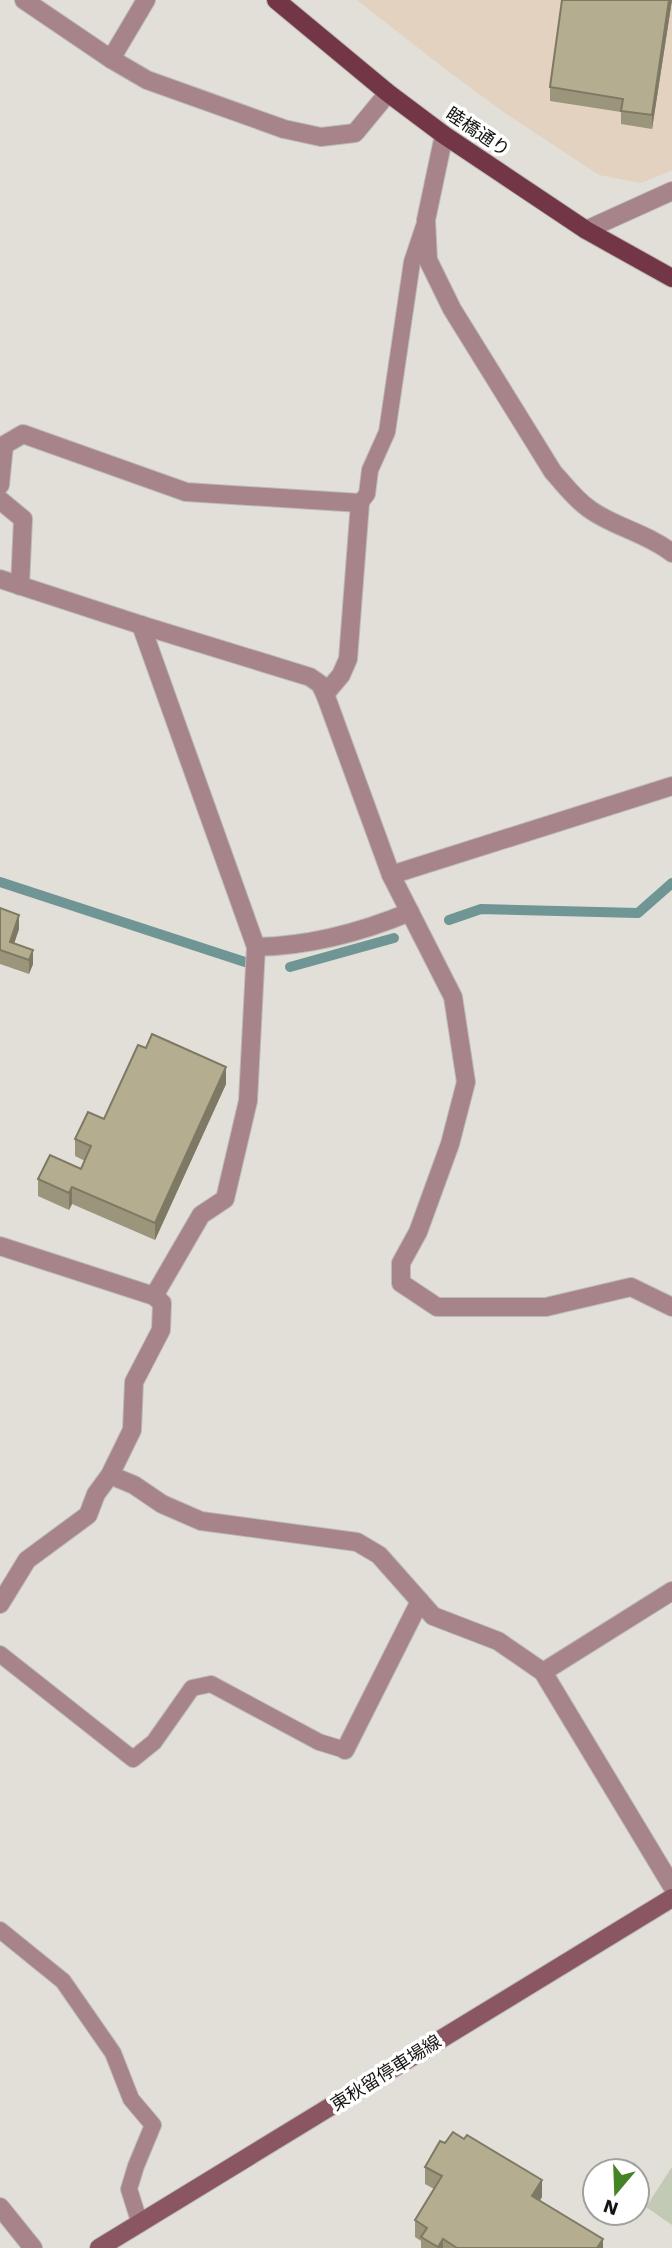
<svg xmlns="http://www.w3.org/2000/svg" width="672" height="2248" viewBox="0 0 672 2248" font-family="'Work Sans','Noto Sans JP',sans-serif">
<rect width="100%" height="100%" fill="#e1dfd7"/>
<path fill="#e4d2c1" d="M 357,0 L 672,0 L 672,170 L 641,183 L 599,175 L 502,111 L 445,69 Z"/>
<path fill="#c2c9b5" d="M 672,2167 L 672,2225 L 646,2207 Z"/>
<g fill="none" stroke-linecap="round" stroke-linejoin="round">
<g stroke="#6f9595" stroke-width="10">
<path d="M 0,882 L 245,962"/>
<path d="M 449,920 L 481,909 L 638,913 L 672,883"/>
<path d="M 290,967 L 394,938"/>
</g>
<defs>
<g id="lane">
<path d="M 360,503 L 367,494 L 370,470 L 387,432 L 412,262 L 424,226"/>
<path d="M 0,1654 L 133,1759 L 154,1742 L 192,1688 L 211,1684 L 319,1742 L 345,1750"/>
<path d="M 0,1930 L 63,1981 L 113,2053 L 131,2099 L 153,2125 L 136,2166 L 129,2189 L 140,2224"/>
</g>
<g id="street">
<path d="M 24,0 L 111,59 L 147,80 L 284,129 L 321,137 L 355,133 L 388,93"/>
<path d="M 111,59 L 146,0"/>
<path d="M 444,135 L 426,220 L 428,260 L 452,309 L 553,472 C 564,484 574,498 588,508 C 611,526 647,533 672,553"/>
<path d="M 586,230 L 672,191"/>
<path d="M 0,485 L 4,445 L 23,434 L 186,492 L 360,503 L 348,659 L 341,675 L 325,694"/>
<path d="M 0,500 L 23,519 L 20,586"/>
<path d="M 0,579 L 141,625 L 310,677 L 320,684 L 325,694 L 391,875 L 453,997 L 466,1082 L 450,1144 L 418,1232 L 401,1263 L 401,1283 L 437,1307 L 546,1307 L 631,1287 L 672,1307"/>
<path d="M 391,875 L 672,786"/>
<path d="M 256,947 C 309,946 362,932 410,912"/>
<path d="M 0,1246 L 154,1296"/>
<path d="M 110,1475 L 134,1485 L 162,1504 L 201,1521 L 357,1542 L 379,1555 L 433,1616 L 498,1641 L 543,1672 L 672,1886"/>
<path d="M 0,1604 L 27,1560 L 88,1515 L 96,1494 L 110,1475 L 132,1430 L 134,1382 L 161,1330 L 162,1303 L 154,1296 L 201,1215 L 225,1199 L 248,1101 L 256,947 L 141,625"/>
<path d="M 543,1672 L 672,1591"/>
<path d="M 345,1750 L 420,1601"/>
<path d="M 0,2207 L 33,2248"/>
</g>
<path id="secondary" d="M 99,2248 L 672,1898"/>
<path id="primary" d="M 276,0 L 388,93 L 444,135 L 586,230 L 672,278"/>
</defs>
<use href="#lane" stroke="#bcbab4" stroke-width="18"/>
<use href="#street" stroke="#bcbab4" stroke-width="20"/>
<use href="#secondary" stroke="#bcbab4" stroke-width="20"/>
<use href="#primary" stroke="#bcbab4" stroke-width="20"/>
<use href="#lane" stroke="#a7838a" stroke-width="16"/>
<use href="#street" stroke="#a7838a" stroke-width="18"/>
<use href="#secondary" stroke="#895662" stroke-width="18"/>
<use href="#primary" stroke="#723646" stroke-width="18"/>
</g>
<g fill="#9b957b">
<path d="M 672,0 L 652,129 L 621,124 L 621,112 L 550,101 L 550,87 Z"/>
<path d="M 0,908 L 19,929 L 14,943 L 33,964 L 29,974 L 0,964 Z"/>
<path d="M 226,1084 L 155,1240 L 72,1204 L 69,1210 L 38,1196 L 38,1179 L 81,1169 L 85,1161 L 75,1156 L 75,1139 L 104,1119 Z"/>
<path d="M 425,2167 L 542,2197 L 539,2201 L 603,2248 L 421,2248 L 421,2241 L 415,2237 L 415,2220 L 434,2189 L 425,2184 Z"/>
</g>
<g fill="#7e7964">
<path d="M 669,0 L 672,0 L 652,129 L 652,115 Z"/>
<path d="M 19,915 L 19,929 L 11,953 L 10,942 Z"/>
<path d="M 33,950 L 33,964 L 29,974 L 29,960 Z"/>
<path d="M 226,1067 L 226,1084 L 155,1240 L 155,1223 Z"/>
<path d="M 72,1187 L 72,1204 L 69,1210 L 69,1193 Z"/>
<path d="M 542,2180 L 542,2197 L 532,2213 L 532,2196 Z"/>
<path d="M 443,2239 L 443,2248 L 438,2248 L 438,2247 Z"/>
<path d="M 603,2239 L 603,2248 L 597,2248 Z"/>
</g>
<g fill="#b4ad8f" stroke="#7e7964" stroke-width="2">
<path d="M 562,0 L 669,0 L 652,115 L 621,111 L 623,99 L 550,87 Z"/>
<path d="M 0,908 L 19,915 L 10,942 L 33,950 L 29,960 L 0,950 Z"/>
<path d="M 152,1034 L 226,1067 L 155,1223 L 72,1187 L 69,1193 L 38,1179 L 50,1155 L 81,1169 L 91,1146 L 75,1139 L 88,1112 L 104,1119 L 138,1045 L 146,1048 Z"/>
<path d="M 453,2132 L 464,2139 L 467,2135 L 542,2180 L 532,2196 L 603,2239 L 597,2248 L 457,2248 L 443,2239 L 438,2247 L 421,2237 L 427,2228 L 415,2220 L 442,2176 L 425,2167 L 440,2141 L 445,2143 Z"/>
</g>
<g text-anchor="middle" stroke-width="7" stroke-linejoin="round" paint-order="stroke">
<g font-size="18" fill="#151412" stroke="#fff">
<text transform="translate(478 132) rotate(34)" y="6">睦橋通り</text>
<text transform="translate(386 2073) rotate(-32)" y="6">東秋留停車場線</text>
</g>
</g>
<g transform="translate(616 2192) rotate(199)"><circle r="33" fill="#ffffff" stroke="#a1a1a0" stroke-width="2"/>
<path d="M0-5L12 26L0 18L-12 26Z" fill="#448425"/>
<text y="-10" font-size="19" font-weight="bold" text-anchor="middle" fill="#151412">N</text>
</g>
</svg>
